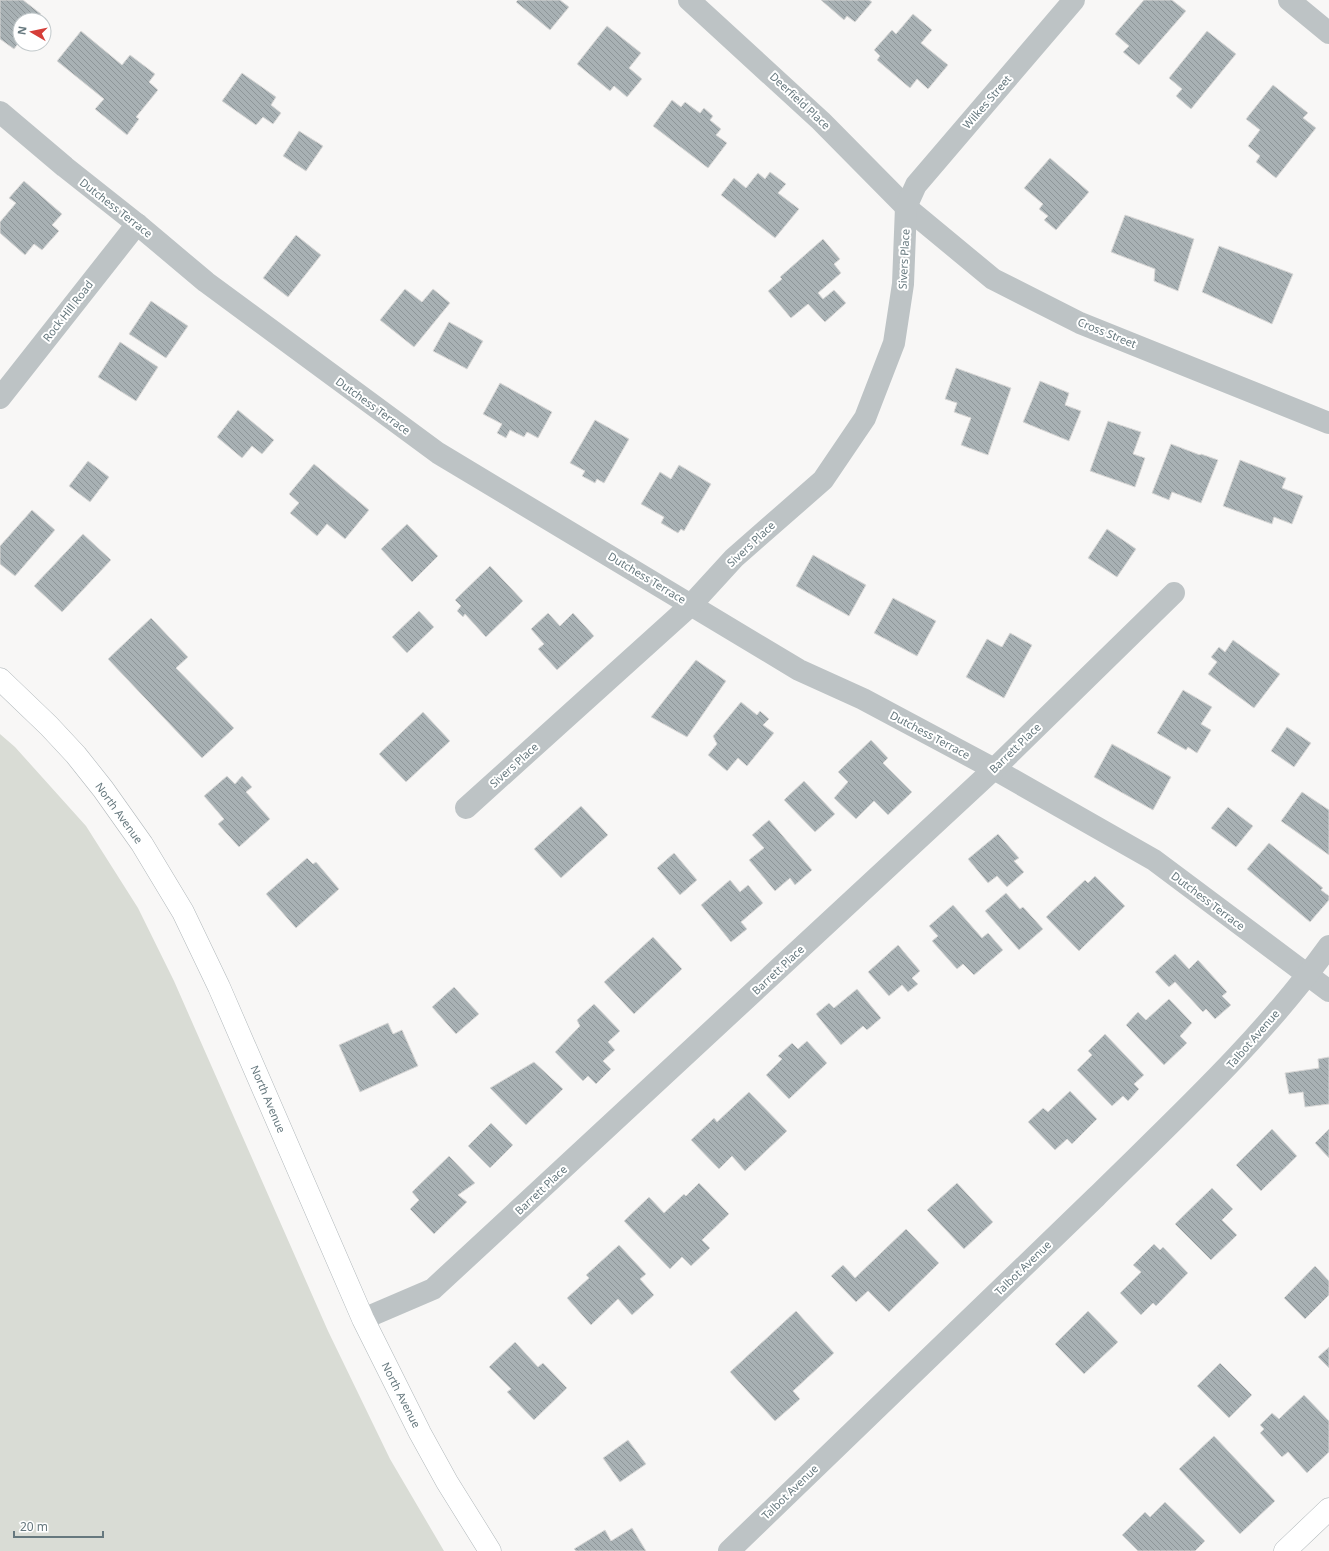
<svg xmlns="http://www.w3.org/2000/svg" width="1329" height="1551" viewBox="0 0 1329 1551" font-family="'Noto Sans',sans-serif">
<defs>
<pattern id="building-back-hatch" width="6" height="6" patternUnits="userSpaceOnUse"><rect width="6" height="6" fill="#a8b1b4"/><path d="M-1 5l2 2M0 0l6 6M5-1l2 2" fill="none" stroke="#8d9598"/></pattern>
</defs>
<rect width="100%" height="100%" fill="#f8f7f6"/>
<path fill="#d9dcd5" d="M 0,734 L 15,747 L 86,826 L 138,908 L 174,981 L 328,1331 L 390,1459 L 444,1551 L 0,1551 Z"/>
<g fill="url(#building-back-hatch)" stroke="#dad9d8">
<path d="M 0,0 L 23,0 L 41,14 L 37,20 L 20,20 L 20,41 L 14,49 L 0,39 Z"/>
<path d="M 518,0 L 560,0 L 569,7 L 550,30 L 516,2 Z"/>
<path d="M 821,0 L 869,0 L 872,2 L 855,22 L 847,16 L 844,20 Z"/>
<path d="M 1144,0 L 1172,0 L 1186,11 L 1139,65 L 1123,52 L 1129,46 L 1115,34 Z"/>
<path d="M 913,14 L 932,30 L 921,43 L 948,65 L 928,89 L 917,79 L 910,88 L 877,60 L 880,56 L 874,50 L 892,30 L 896,34 Z"/>
<path d="M 607,26 L 641,53 L 629,68 L 642,79 L 627,97 L 614,86 L 610,91 L 577,64 Z"/>
<path d="M 81,31 L 122,65 L 130,55 L 155,74 L 149,82 L 158,90 L 136,117 L 139,119 L 127,135 L 95,109 L 104,99 L 57,61 Z"/>
<path d="M 1207,31 L 1236,54 L 1191,109 L 1176,96 L 1182,89 L 1169,78 Z"/>
<path d="M 242,73 L 276,97 L 271,105 L 281,113 L 273,124 L 263,117 L 256,125 L 222,101 Z"/>
<path d="M 1273,85 L 1308,113 L 1303,118 L 1316,128 L 1276,178 L 1256,162 L 1260,156 L 1248,146 L 1260,130 L 1246,119 Z"/>
<path d="M 672,100 L 681,107 L 685,102 L 700,113 L 704,108 L 713,116 L 710,120 L 721,129 L 716,135 L 727,143 L 708,168 L 653,126 Z"/>
<path d="M 299,131 L 323,146 L 306,171 L 283,156 Z"/>
<path d="M 1050,158 L 1089,192 L 1056,230 L 1044,220 L 1048,216 L 1039,209 L 1043,204 L 1024,188 Z"/>
<path d="M 770,172 L 786,184 L 778,193 L 799,209 L 775,238 L 721,195 L 734,178 L 746,188 L 758,173 L 765,179 Z"/>
<path d="M 24,181 L 62,214 L 52,225 L 59,231 L 42,250 L 34,244 L 25,255 L 0,233 L 0,222 L 16,203 L 9,198 Z"/>
<path d="M 1125,215 L 1194,239 L 1178,291 L 1154,281 L 1155,269 L 1111,252 Z"/>
<path d="M 296,235 L 321,255 L 288,297 L 263,278 Z"/>
<path d="M 823,239 L 840,259 L 834,264 L 841,273 L 818,293 L 823,299 L 834,290 L 846,303 L 825,322 L 808,304 L 791,318 L 768,291 L 782,279 L 780,277 Z"/>
<path d="M 1219,246 L 1293,274 L 1272,324 L 1202,292 Z"/>
<path d="M 405,289 L 422,302 L 433,289 L 450,303 L 414,347 L 380,320 Z"/>
<path d="M 151,301 L 188,326 L 166,358 L 129,334 Z"/>
<path d="M 449,322 L 483,341 L 467,369 L 433,351 Z"/>
<path d="M 120,342 L 158,367 L 136,401 L 98,377 Z"/>
<path d="M 956,368 L 1011,388 L 988,455 L 961,445 L 971,418 L 954,412 L 957,403 L 945,399 Z"/>
<path d="M 1040,381 L 1069,393 L 1065,405 L 1081,411 L 1069,441 L 1023,422 Z"/>
<path d="M 500,383 L 552,412 L 538,438 L 527,432 L 524,437 L 510,430 L 506,438 L 497,433 L 502,424 L 483,414 Z"/>
<path d="M 238,410 L 274,440 L 262,454 L 252,446 L 242,458 L 217,437 Z"/>
<path d="M 595,420 L 629,439 L 604,483 L 597,479 L 595,483 L 582,476 L 585,471 L 570,463 Z"/>
<path d="M 1108,421 L 1141,432 L 1133,454 L 1145,458 L 1135,487 L 1090,471 Z"/>
<path d="M 1171,444 L 1200,455 L 1201,454 L 1218,460 L 1201,503 L 1172,492 L 1169,500 L 1152,493 Z"/>
<path d="M 1240,460 L 1286,478 L 1282,488 L 1303,496 L 1292,524 L 1274,517 L 1272,524 L 1223,506 Z"/>
<path d="M 88,461 L 109,477 L 90,502 L 69,486 Z"/>
<path d="M 314,464 L 369,510 L 345,539 L 327,524 L 317,536 L 290,513 L 299,503 L 289,494 Z"/>
<path d="M 679,465 L 711,484 L 684,531 L 681,529 L 678,533 L 661,523 L 664,517 L 641,504 L 660,472 L 671,479 Z"/>
<path d="M 32,510 L 55,530 L 15,576 L 0,564 L 0,546 Z"/>
<path d="M 407,524 L 438,556 L 412,582 L 381,549 Z"/>
<path d="M 1107,529 L 1136,549 L 1117,577 L 1088,558 Z"/>
<path d="M 83,534 L 111,560 L 62,612 L 34,586 Z"/>
<path d="M 813,555 L 866,585 L 849,616 L 796,586 Z"/>
<path d="M 490,566 L 523,601 L 486,637 L 465,614 L 463,617 L 457,611 L 461,606 L 455,600 Z"/>
<path d="M 893,598 L 936,621 L 917,656 L 874,633 Z"/>
<path d="M 419,611 L 434,627 L 407,653 L 392,637 Z"/>
<path d="M 548,613 L 560,626 L 573,613 L 594,636 L 557,670 L 538,649 L 544,644 L 531,629 Z"/>
<path d="M 151,618 L 188,657 L 176,668 L 234,728 L 202,758 L 108,659 Z"/>
<path d="M 1010,633 L 1032,645 L 1004,698 L 966,677 L 987,639 L 1002,647 Z"/>
<path d="M 1233,640 L 1280,674 L 1254,708 L 1208,674 L 1217,662 L 1211,657 L 1219,647 L 1225,652 Z"/>
<path d="M 696,660 L 726,681 L 687,737 L 651,717 Z"/>
<path d="M 1183,690 L 1212,707 L 1201,724 L 1211,730 L 1197,753 L 1188,747 L 1186,750 L 1157,733 Z"/>
<path d="M 741,702 L 757,715 L 760,711 L 769,719 L 763,725 L 774,733 L 747,766 L 738,758 L 727,771 L 708,755 L 717,744 L 713,736 Z"/>
<path d="M 423,712 L 450,741 L 406,782 L 379,754 Z"/>
<path d="M 1287,727 L 1311,743 L 1294,767 L 1271,751 Z"/>
<path d="M 871,740 L 888,758 L 883,763 L 912,792 L 888,815 L 874,801 L 856,819 L 834,798 L 848,782 L 838,772 Z"/>
<path d="M 1112,744 L 1171,777 L 1153,810 L 1094,777 Z"/>
<path d="M 227,776 L 235,784 L 242,776 L 252,787 L 246,792 L 270,819 L 239,847 L 218,824 L 224,819 L 204,796 Z"/>
<path d="M 804,781 L 835,814 L 815,832 L 784,800 Z"/>
<path d="M 1302,792 L 1329,810 L 1329,855 L 1281,821 Z"/>
<path d="M 581,806 L 608,835 L 561,878 L 534,849 Z"/>
<path d="M 1228,807 L 1253,826 L 1236,847 L 1211,828 Z"/>
<path d="M 769,820 L 812,870 L 795,885 L 790,878 L 775,891 L 749,860 L 764,848 L 752,835 Z"/>
<path d="M 998,834 L 1019,858 L 1014,861 L 1024,872 L 1007,887 L 997,876 L 988,883 L 968,859 Z"/>
<path d="M 1269,843 L 1323,888 L 1321,890 L 1329,896 L 1329,900 L 1310,922 L 1247,869 Z"/>
<path d="M 674,853 L 697,880 L 680,895 L 657,868 Z"/>
<path d="M 307,858 L 313,864 L 316,862 L 339,889 L 296,928 L 266,894 Z"/>
<path d="M 1095,876 L 1125,906 L 1079,951 L 1046,917 L 1085,880 L 1088,883 Z"/>
<path d="M 730,880 L 740,892 L 748,885 L 763,903 L 741,922 L 747,929 L 731,942 L 701,905 Z"/>
<path d="M 1006,893 L 1020,909 L 1023,907 L 1043,929 L 1019,950 L 985,911 Z"/>
<path d="M 953,905 L 982,938 L 988,933 L 1003,950 L 974,975 L 963,964 L 957,969 L 932,941 L 938,936 L 929,926 Z"/>
<path d="M 653,937 L 682,969 L 634,1014 L 604,982 Z"/>
<path d="M 898,945 L 920,971 L 912,978 L 918,984 L 908,992 L 902,985 L 889,996 L 868,972 Z"/>
<path d="M 1175,954 L 1189,969 L 1198,960 L 1227,992 L 1222,996 L 1231,1005 L 1215,1019 L 1206,1009 L 1203,1012 L 1175,982 L 1169,987 L 1155,972 Z"/>
<path d="M 454,987 L 479,1014 L 456,1034 L 432,1007 Z"/>
<path d="M 857,989 L 881,1018 L 867,1030 L 863,1026 L 841,1045 L 816,1014 L 829,1003 L 834,1008 Z"/>
<path d="M 1169,999 L 1192,1023 L 1180,1036 L 1187,1043 L 1164,1065 L 1126,1025 L 1138,1012 L 1146,1020 Z"/>
<path d="M 594,1004 L 620,1031 L 608,1042 L 615,1050 L 603,1061 L 611,1069 L 596,1084 L 588,1076 L 583,1081 L 555,1052 L 580,1026 L 577,1020 Z"/>
<path d="M 388,1023 L 393,1034 L 402,1030 L 418,1066 L 360,1092 L 339,1045 Z"/>
<path d="M 1105,1034 L 1144,1075 L 1134,1084 L 1139,1089 L 1128,1101 L 1123,1096 L 1112,1106 L 1077,1070 L 1092,1055 L 1088,1051 Z"/>
<path d="M 807,1041 L 827,1063 L 789,1099 L 766,1075 L 782,1059 L 778,1056 L 792,1043 L 798,1049 Z"/>
<path d="M 1329,1057 L 1329,1104 L 1305,1107 L 1303,1092 L 1289,1094 L 1285,1073 L 1319,1068 L 1318,1059 Z"/>
<path d="M 534,1062 L 563,1089 L 526,1125 L 490,1088 Z"/>
<path d="M 1070,1091 L 1097,1119 L 1072,1144 L 1067,1139 L 1055,1150 L 1028,1122 L 1043,1108 L 1048,1112 Z"/>
<path d="M 749,1092 L 787,1131 L 745,1171 L 732,1156 L 719,1169 L 691,1140 L 714,1118 L 717,1122 Z"/>
<path d="M 491,1123 L 513,1145 L 490,1168 L 468,1146 Z"/>
<path d="M 1272,1129 L 1297,1156 L 1261,1191 L 1236,1165 Z"/>
<path d="M 1329,1129 L 1329,1158 L 1315,1143 Z"/>
<path d="M 449,1156 L 475,1183 L 458,1195 L 467,1202 L 434,1234 L 410,1209 L 419,1200 L 412,1192 Z"/>
<path d="M 699,1183 L 729,1214 L 702,1240 L 710,1248 L 691,1266 L 682,1257 L 670,1269 L 624,1221 L 649,1197 L 664,1213 L 684,1194 L 686,1196 Z"/>
<path d="M 957,1183 L 993,1222 L 964,1249 L 927,1210 Z"/>
<path d="M 1212,1188 L 1233,1209 L 1222,1220 L 1237,1235 L 1211,1260 L 1175,1224 Z"/>
<path d="M 906,1229 L 939,1263 L 889,1312 L 868,1291 L 856,1302 L 831,1276 L 843,1265 L 855,1278 Z"/>
<path d="M 1154,1244 L 1160,1250 L 1163,1247 L 1188,1273 L 1156,1306 L 1153,1303 L 1141,1315 L 1120,1293 L 1141,1272 L 1133,1265 Z"/>
<path d="M 619,1245 L 646,1274 L 640,1279 L 654,1295 L 632,1315 L 618,1299 L 591,1325 L 567,1298 L 589,1278 L 586,1275 Z"/>
<path d="M 1315,1266 L 1329,1281 L 1329,1295 L 1305,1319 L 1284,1298 Z"/>
<path d="M 796,1311 L 834,1353 L 793,1391 L 800,1399 L 775,1421 L 730,1372 Z"/>
<path d="M 1088,1311 L 1118,1342 L 1084,1374 L 1055,1344 Z"/>
<path d="M 515,1342 L 538,1367 L 543,1363 L 567,1388 L 534,1420 L 507,1392 L 511,1389 L 489,1367 Z"/>
<path d="M 1329,1347 L 1329,1368 L 1318,1357 Z"/>
<path d="M 1220,1363 L 1252,1395 L 1229,1418 L 1197,1386 Z"/>
<path d="M 1304,1395 L 1329,1421 L 1329,1452 L 1307,1473 L 1288,1452 L 1282,1457 L 1260,1433 L 1264,1429 L 1260,1425 L 1272,1413 L 1279,1419 Z"/>
<path d="M 1214,1436 L 1275,1501 L 1240,1534 L 1179,1469 Z"/>
<path d="M 628,1440 L 646,1464 L 620,1482 L 603,1458 Z"/>
<path d="M 1165,1502 L 1205,1541 L 1195,1551 L 1138,1551 L 1122,1535 L 1145,1512 L 1150,1517 Z"/>
<path d="M 632,1528 L 646,1551 L 576,1551 L 574,1549 L 605,1530 L 611,1541 Z"/>
</g>
<g fill="none" stroke-linecap="round" stroke-linejoin="round">
<defs>
<g id="secondary">
<path d="M 0,679 L 49,726 L 76,755 L 103,789 L 142,844 L 183,912 L 219,987 L 363,1319 L 420,1433 L 447,1482 L 490,1551"/>
<path d="M 1285,1551 L 1329,1509"/>
</g>
</defs>
<use href="#secondary" stroke="#b0b7ba" stroke-width="23"/>
<g stroke="#bdc3c5" stroke-width="22">
<path d="M 689,0 L 821,121 L 906,207 L 993,279 L 1080,323 L 1329,423"/>
<path d="M 1289,0 L 1329,33"/>
<path d="M 0,112 L 65,167 L 137,224 L 206,282 L 438,453 L 799,670 L 863,699 L 994,769 L 1154,860 L 1329,991"/>
<path d="M 0,398 L 137,224"/>
<path d="M 466,808 L 691,605 L 734,558 L 823,480 L 865,418 L 894,343 L 903,284 L 906,207 L 916,185 L 1074,0"/>
<path d="M 363,1319 L 433,1289 L 994,769 L 1174,593"/>
<path d="M 729,1551 C 851,1433 974,1316 1096,1197 C 1177,1117 1262,1039 1329,946"/>
</g>
<use href="#secondary" stroke="#fff" stroke-width="22"/>
</g>
<g text-anchor="middle" stroke-width="4" stroke-linejoin="round" paint-order="stroke">
<g font-size="11" fill="#66787e" stroke="#fff">
<text transform="translate(800 101) rotate(43)" y="4">Deerfield Place</text>
<text transform="translate(987 102) rotate(-49)" y="4">Wilkes Street</text>
<text transform="translate(116 208) rotate(38)" y="4">Dutchess Terrace</text>
<text transform="translate(904 259) rotate(-87)" y="4">Sivers Place</text>
<text transform="translate(68 311) rotate(-52)" y="4">Rock Hill Road</text>
<text transform="translate(1107 333) rotate(22)" y="4">Cross Street</text>
<text transform="translate(373 406) rotate(36)" y="4">Dutchess Terrace</text>
<text transform="translate(751 544) rotate(-43)" y="4">Sivers Place</text>
<text transform="translate(647 578) rotate(31)" y="4">Dutchess Terrace</text>
<text transform="translate(930 735) rotate(28)" y="4">Dutchess Terrace</text>
<text transform="translate(1015 748) rotate(-44)" y="4">Barrett Place</text>
<text transform="translate(514 765) rotate(-42)" y="4">Sivers Place</text>
<text transform="translate(119 813) rotate(54)" y="4">North Avenue</text>
<text transform="translate(1208 901) rotate(37)" y="4">Dutchess Terrace</text>
<text transform="translate(778 970) rotate(-43)" y="4">Barrett Place</text>
<text transform="translate(1253 1039) rotate(-49)" y="4">Talbot Avenue</text>
<text transform="translate(268 1099) rotate(67)" y="4">North Avenue</text>
<text transform="translate(541 1190) rotate(-43)" y="4">Barrett Place</text>
<text transform="translate(1023 1268) rotate(-44)" y="4">Talbot Avenue</text>
<text transform="translate(401 1395) rotate(63)" y="4">North Avenue</text>
<text transform="translate(790 1492) rotate(-44)" y="4">Talbot Avenue</text>
</g>
</g>
<g transform="translate(32 32) rotate(279)"><circle r="19" fill="#ffffff" stroke="#c2c9cb"/>
<path d="M0-3L7 15L0 10L-7 15Z" fill="#d53e39"/>
<text y="-6" font-size="11" font-weight="bold" text-anchor="middle" fill="#66787e">N</text>
</g>
<path d="M14 1531v6h89v-6" fill="none" stroke="#66787e" stroke-width="2"/>
<text x="20" y="1531" font-size="12" fill="#66787e" stroke="#ffffff" stroke-width="3" paint-order="stroke">20 m</text>
</svg>
